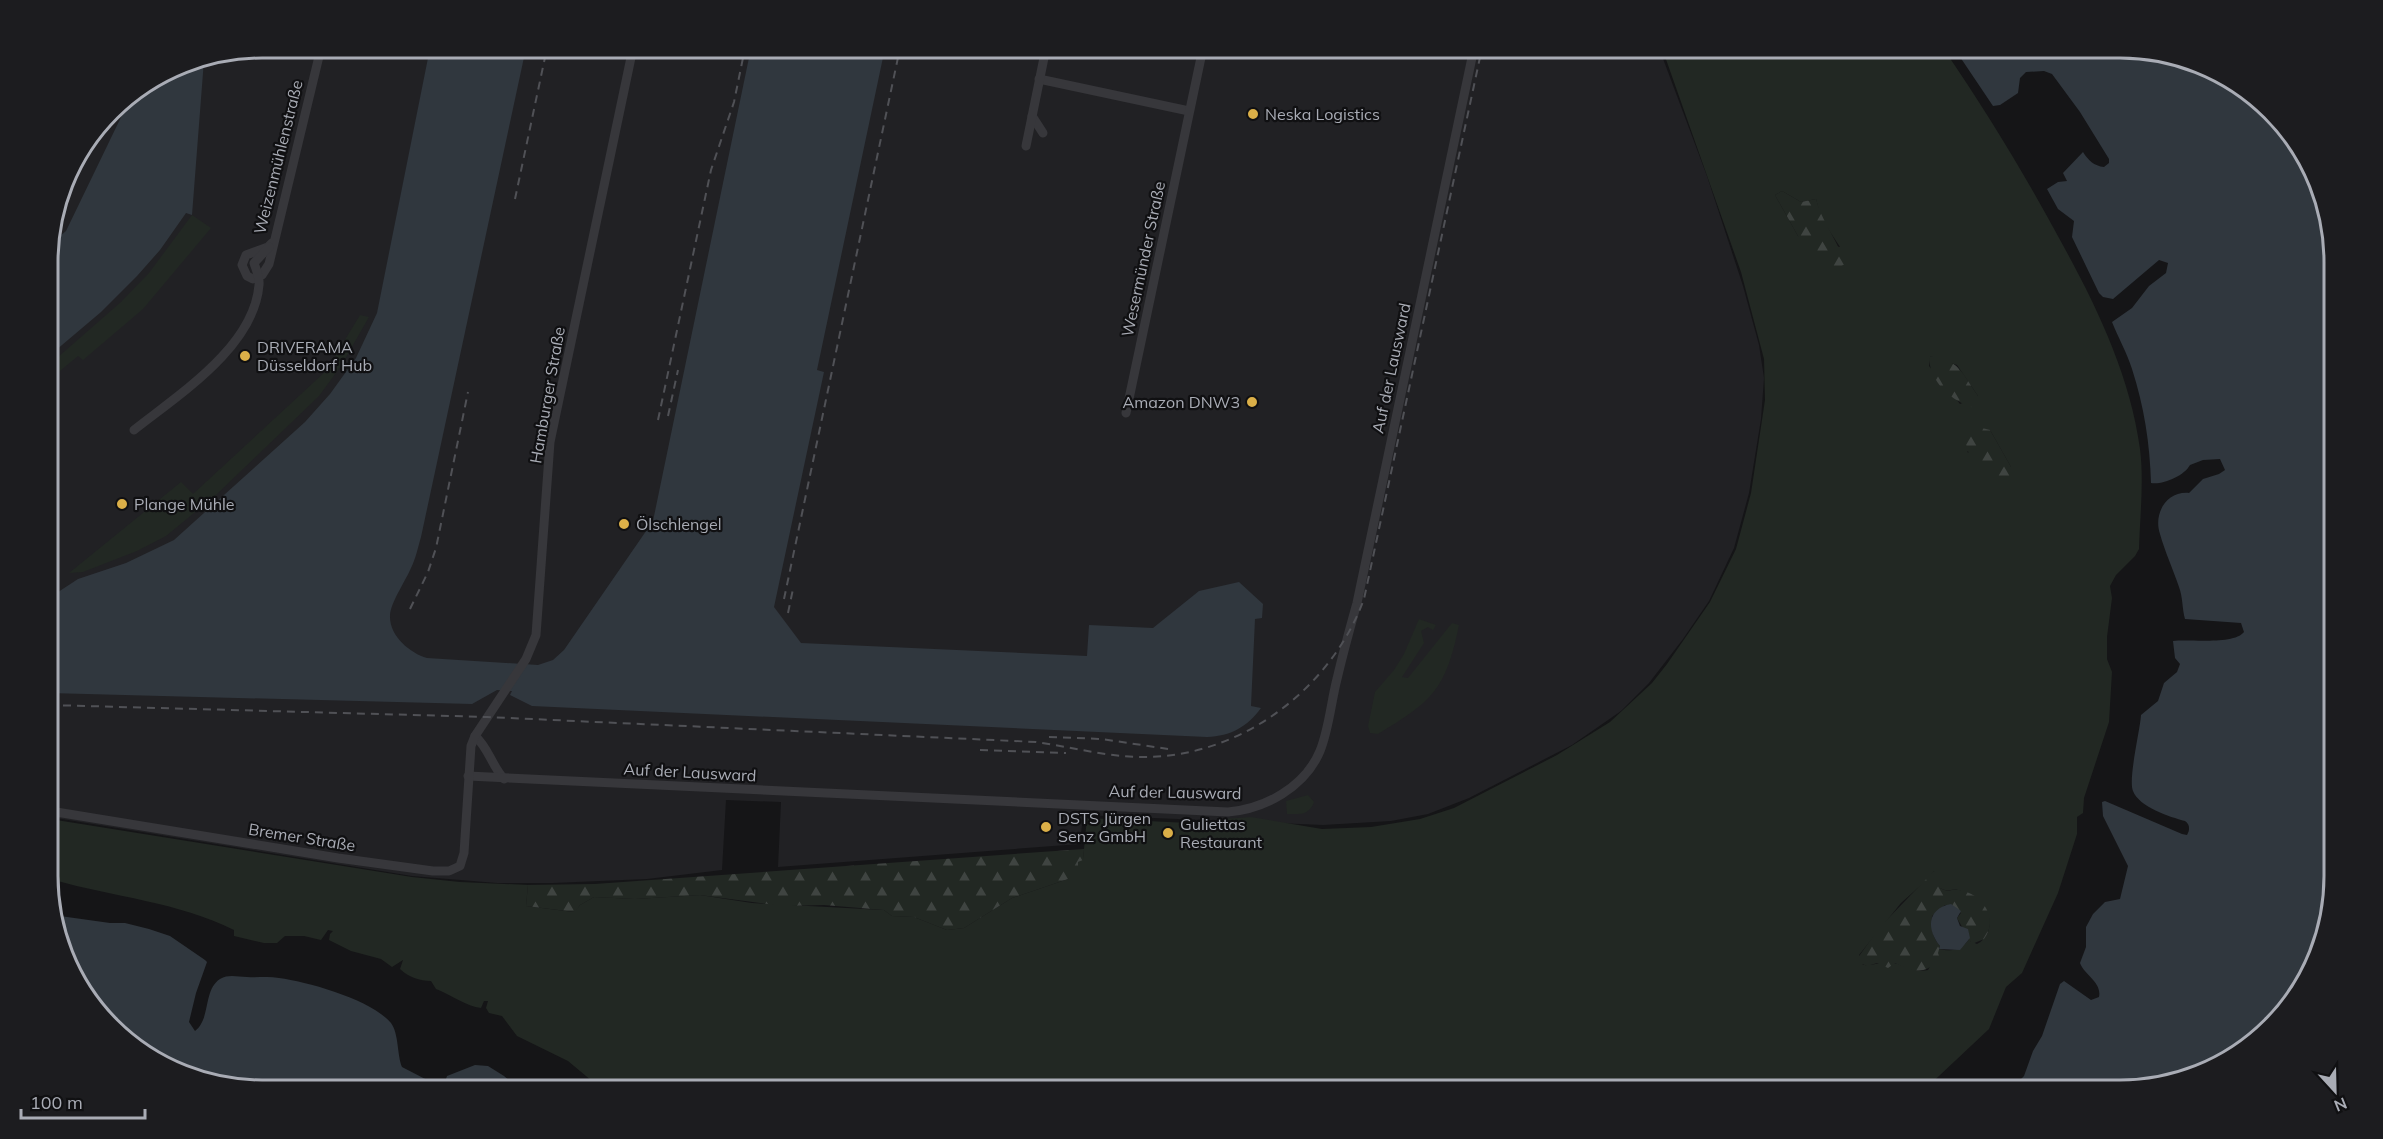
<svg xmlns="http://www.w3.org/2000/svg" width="2383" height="1139" viewBox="0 0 2383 1139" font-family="Mulish,sans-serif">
<defs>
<pattern id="forest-firs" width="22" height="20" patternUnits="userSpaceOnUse" patternTransform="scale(1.5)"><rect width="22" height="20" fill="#222823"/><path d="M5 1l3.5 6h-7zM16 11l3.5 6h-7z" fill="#3f4441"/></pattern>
</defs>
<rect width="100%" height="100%" fill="#151517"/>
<path fill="#212124" d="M 263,48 L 1659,48 L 1707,176 L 1743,286 L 1759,345 L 1764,378 L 1761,419 L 1749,493 L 1734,548 L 1709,601 L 1683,639 L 1649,683 L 1621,711 L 1572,745 L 1469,798 L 1428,814 L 1391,821 L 1323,825 L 1083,815 L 1080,844 L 778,867 L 781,802 L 726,800 L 722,870 L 647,879 L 553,883 L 497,883 L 412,876 L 50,817 L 48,249 L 70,168 L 121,102 L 181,64 Z"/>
<g fill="#222823" fill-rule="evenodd">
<path d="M 1662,48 L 1943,48 C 1985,109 2024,173 2059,238 C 2095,303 2130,374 2140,449 C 2144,481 2140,516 2139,549 L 2135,556 L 2116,575 L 2110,586 L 2112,598 L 2107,637 L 2107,659 L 2112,672 L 2109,722 L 2084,798 L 2083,813 L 2077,817 L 2077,834 L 2058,893 L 2022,973 L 2006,987 L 1989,1029 L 1923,1091 L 623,1091 L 592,1081 L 568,1061 L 517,1036 L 502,1016 L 489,1013 L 486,1008 L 488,1001 L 484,1001 L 481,1008 C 467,1007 450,994 436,989 L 431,981 C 420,981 408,977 400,969 L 403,960 L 392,967 L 381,959 L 351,951 L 329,940 L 330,934 L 333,931 L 328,930 L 321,940 L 304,936 L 285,936 L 277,943 L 264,943 L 234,936 L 234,930 C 178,902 114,897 54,880 L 50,869 L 50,819 L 412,877 L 460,882 L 528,885 L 526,906 L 574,912 L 580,905 L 594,897 L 635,899 L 700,895 L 752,903 L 884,910 L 892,916 L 914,917 L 947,930 L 964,928 L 1012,898 L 1068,879 L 1078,862 L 1083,859 L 1087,818 L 1209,824 L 1224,819 L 1251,817 L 1322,829 L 1371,827 L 1420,819 L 1454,808 L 1557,755 L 1610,722 L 1652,683 L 1667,664 L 1710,602 L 1736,549 L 1751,493 L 1765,400 L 1764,359 L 1741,272 ZM 1782,191 L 1801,202 L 1816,199 L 1821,218 L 1840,247 L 1798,236 L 1775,195 ZM 1930,356 L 1957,365 L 1978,396 L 1960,404 L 1929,366 ZM 1990,430 L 2011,467 L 1967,452 ZM 1934,871 L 1940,888 C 1948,893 1951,888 1958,890 C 1963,891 1971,895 1975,898 C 1992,908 1996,934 1977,944 L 1970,941 L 1970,938 C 1961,950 1954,952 1939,949 L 1928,970 C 1914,973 1906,966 1894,963 C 1883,961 1873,966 1863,965 L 1859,955 L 1901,903 L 1929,878 Z"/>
<path d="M 192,215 L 211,228 L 143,309 L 83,360 L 78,356 L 49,380 L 49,365 L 121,302 L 149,273 Z"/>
<path d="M 360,315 L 369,317 L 341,366 L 319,396 L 216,495 L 166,536 L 137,551 L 83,572 L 69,573 L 181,482 L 193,494 L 326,371 Z"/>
<path d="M 1419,619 L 1436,625 L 1433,630 L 1428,627 L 1421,631 L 1424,643 L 1402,677 L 1408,678 L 1452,623 L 1459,625 C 1446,689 1433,701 1378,734 L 1370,733 L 1368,726 L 1375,692 L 1394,670 L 1404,654 Z"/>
<path d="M 1308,795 L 1314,802 C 1309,816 1299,814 1287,814 L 1286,801 Z"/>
</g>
<g fill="url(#forest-firs)">
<path d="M 1782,191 L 1801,202 L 1816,199 C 1822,223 1838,240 1845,264 L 1838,268 L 1823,266 L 1798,236 L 1775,195 Z"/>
<path d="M 1929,356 C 1959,359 1962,373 1978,396 L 1975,408 C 1952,402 1929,382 1929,356 Z"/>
<path d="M 1974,426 L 1990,430 L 2011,467 L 2009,482 L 1999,486 C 1976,472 1969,461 1964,435 Z"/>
<path d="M 1084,849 L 1083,860 L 1078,862 L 1078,872 L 1068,879 L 1012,898 L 964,928 L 947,930 L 914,917 L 892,916 L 884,910 L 824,905 L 782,906 L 700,895 L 635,899 L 594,897 L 580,905 L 575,912 L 526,906 L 528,885 L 595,884 Z"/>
<path d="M 1934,871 L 1939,873 L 1940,888 C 1948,893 1951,889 1959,890 C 1982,893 2000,919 1984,939 L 1972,944 L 1957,918 L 1961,913 L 1945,905 L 1932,916 C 1931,928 1932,937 1940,946 L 1938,953 L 1940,959 C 1923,975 1916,973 1895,963 L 1888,968 L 1877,963 L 1867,966 L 1860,963 L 1857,959 L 1880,927 Z"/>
</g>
<g fill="#30373e">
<path d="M 430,48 L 526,48 L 421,537 C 418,547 416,558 411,568 C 406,580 391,602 390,615 C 389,636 410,653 427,658 L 538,665 L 553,660 L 564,650 L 653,521 L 751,48 L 885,48 L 817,370 L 824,372 L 774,607 L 801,643 L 1087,656 L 1089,625 L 1153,628 L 1199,591 L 1239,582 L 1263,604 L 1262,618 L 1255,619 L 1251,706 L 1261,708 C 1247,727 1231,736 1207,737 L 532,706 L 510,695 L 512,691 L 497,690 L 472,704 L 49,693 L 49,598 L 78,579 L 126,563 L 174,540 L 305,422 L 330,394 L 356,358 L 377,313 Z"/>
<path d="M 1954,48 L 2120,48 L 2203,64 L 2291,132 L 2333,235 L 2335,876 L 2318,959 L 2290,1007 L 2240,1055 L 2134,1091 L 2009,1091 L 2024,1076 L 2033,1051 L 2042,1036 L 2060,984 L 2064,981 L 2091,1000 L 2099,997 C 2102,982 2085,976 2080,963 L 2086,947 L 2086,927 L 2093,914 L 2105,902 L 2120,899 L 2128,866 L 2103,816 L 2102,802 L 2105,801 L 2182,834 L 2187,835 C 2190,830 2190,824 2185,821 C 2170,817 2139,807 2133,791 C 2128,779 2140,731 2141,715 L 2158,701 L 2164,683 L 2177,672 L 2180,664 L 2175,658 L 2173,641 C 2190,639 2234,645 2244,632 L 2241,623 L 2185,619 C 2182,608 2183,598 2179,587 C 2173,569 2165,552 2160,534 C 2153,513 2167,491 2189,493 L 2203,479 L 2219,474 L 2225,470 L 2220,459 L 2203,460 L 2190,465 C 2184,476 2163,485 2151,483 C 2150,444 2144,406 2132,369 C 2127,353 2118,337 2112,322 L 2132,308 L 2149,286 L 2166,273 L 2168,263 L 2159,260 L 2113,299 L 2103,297 L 2099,293 L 2072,237 L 2074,221 L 2058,209 L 2047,189 L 2058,182 L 2067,181 L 2063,173 L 2083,152 C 2088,160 2094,166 2104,167 L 2109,163 L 2109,159 L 2080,112 L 2052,74 L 2044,71 L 2026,72 L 2020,78 L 2018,93 L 2000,105 L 1993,106 Z"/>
<path d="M 204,60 L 192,215 L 186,213 L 160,250 L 137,276 L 101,312 L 49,356 L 49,246 L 66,231 L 124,111 L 124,99 L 181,64 Z"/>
<path d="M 1951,904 L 1961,911 L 1957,918 L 1960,926 L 1968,929 L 1970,938 L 1960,950 L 1939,949 L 1940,946 C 1927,930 1926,909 1951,904 Z"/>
<path d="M 60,916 L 110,923 L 125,923 L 149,929 L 170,936 L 205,960 L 207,962 L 196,993 L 189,1022 L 195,1031 C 211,1019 203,990 220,979 C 229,974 237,977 247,977 C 257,978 268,976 279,978 C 309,982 372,1000 391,1023 C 399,1034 397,1055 402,1067 L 431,1082 L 429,1091 L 263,1091 L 180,1075 L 92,1007 L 55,918 Z"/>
<path d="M 475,1065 L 488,1066 L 504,1076 L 522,1091 L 442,1091 L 447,1076 Z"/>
</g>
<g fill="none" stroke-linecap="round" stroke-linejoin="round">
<g stroke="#37373b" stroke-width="9">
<path d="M 1039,79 L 1189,111"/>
<path d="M 1032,116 L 1043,133"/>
<path d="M 1026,146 L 1046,48"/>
<path d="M 272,243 L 268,247 L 246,255 L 242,265 L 247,276 L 253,279 L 262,275 L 269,264 L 321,48"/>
<path d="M 1126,413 L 1203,48"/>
<path d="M 134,430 C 178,395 254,347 259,285 C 260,278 256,269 254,263 L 269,247"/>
<path d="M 475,736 C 488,747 492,766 504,779"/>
<path d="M 468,776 L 1228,812 C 1265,809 1305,787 1320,751 C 1329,729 1331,702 1337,679 C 1343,653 1350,628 1357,603 L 1474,48"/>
<path d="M 50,811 L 338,858 L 433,871 L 449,871 L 460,866 L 464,853 L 471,746 L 475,736 L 526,659 L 536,635 L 550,442 L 633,48"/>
</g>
<g stroke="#505156" stroke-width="2" stroke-dasharray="8 6" stroke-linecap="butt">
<path d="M 515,199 L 547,48"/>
<path d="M 668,416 L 678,370"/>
<path d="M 658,420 L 711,170 L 734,102 L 745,48"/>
<path d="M 784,599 L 900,48"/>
<path d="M 410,609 L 428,572 L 436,548 L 468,392"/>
<path d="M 788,613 L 793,589"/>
<path d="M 49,705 L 487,717 L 1036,742 C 1072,747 1107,757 1144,757 C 1241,757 1331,689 1364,599 L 1482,48"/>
<path d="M 1049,737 L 1102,739 L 1168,749"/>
<path d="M 980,750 L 1066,753"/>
</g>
</g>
<g fill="#dbaf48" stroke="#101012" stroke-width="2">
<circle cx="1253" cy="114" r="6"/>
<circle cx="245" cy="356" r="6"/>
<circle cx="1252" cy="402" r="6"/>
<circle cx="122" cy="504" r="6"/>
<circle cx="624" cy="524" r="6"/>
<circle cx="1046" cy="827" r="6"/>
<circle cx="1168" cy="833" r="6"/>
</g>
<g text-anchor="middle" stroke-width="4.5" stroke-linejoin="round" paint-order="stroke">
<g font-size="16" fill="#a9acb5" stroke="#101012" text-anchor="start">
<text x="1265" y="120">Neska Logistics</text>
<text x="257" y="353">DRIVERAMA<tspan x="257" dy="18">Düsseldorf Hub</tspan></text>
<text x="1240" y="408" text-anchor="end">Amazon DNW3</text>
<text x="134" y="510">Plange Mühle</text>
<text x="636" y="530">Ölschlengel</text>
<text x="1058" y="824">DSTS Jürgen<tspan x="1058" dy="18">Senz GmbH</tspan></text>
<text x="1180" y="830">Guliettas<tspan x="1180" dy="18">Restaurant</tspan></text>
</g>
<g font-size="16" fill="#a9acb5" stroke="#101012">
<text transform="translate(278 157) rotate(-76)" y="6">Weizenmühlenstraße</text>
<text transform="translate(1143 259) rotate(-78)" y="6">Wesermünder Straße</text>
<text transform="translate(1391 368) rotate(-78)" y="6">Auf der Lausward</text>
<text transform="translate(547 395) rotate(-80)" y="6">Hamburger Straße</text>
<text transform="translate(690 772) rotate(3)" y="6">Auf der Lausward</text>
<text transform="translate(1175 792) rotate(1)" y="6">Auf der Lausward</text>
<text transform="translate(302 837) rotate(9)" y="6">Bremer Straße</text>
</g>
</g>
<path d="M0 0H2383V1139H0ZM262 58H2120A204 204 0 0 1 2324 262V876A204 204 0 0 1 2120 1080H262A204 204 0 0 1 58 876V262A204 204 0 0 1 262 58Z" fill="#1c1c1f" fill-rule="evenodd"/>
<path fill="none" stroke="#a9acb5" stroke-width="3" d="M262 58H2120A204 204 0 0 1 2324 262V876A204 204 0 0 1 2120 1080H262A204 204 0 0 1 58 876V262A204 204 0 0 1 262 58Z"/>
<g transform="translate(2335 1091) rotate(158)" stroke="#101012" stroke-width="4.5" paint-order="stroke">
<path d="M0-4.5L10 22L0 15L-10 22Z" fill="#a9acb5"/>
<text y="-9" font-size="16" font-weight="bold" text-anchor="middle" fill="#a9acb5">N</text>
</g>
<path d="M21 1109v9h124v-9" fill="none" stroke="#a9acb5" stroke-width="3"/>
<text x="30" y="1109" font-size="18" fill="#a9acb5" stroke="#101012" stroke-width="4.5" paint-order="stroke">100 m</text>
</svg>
